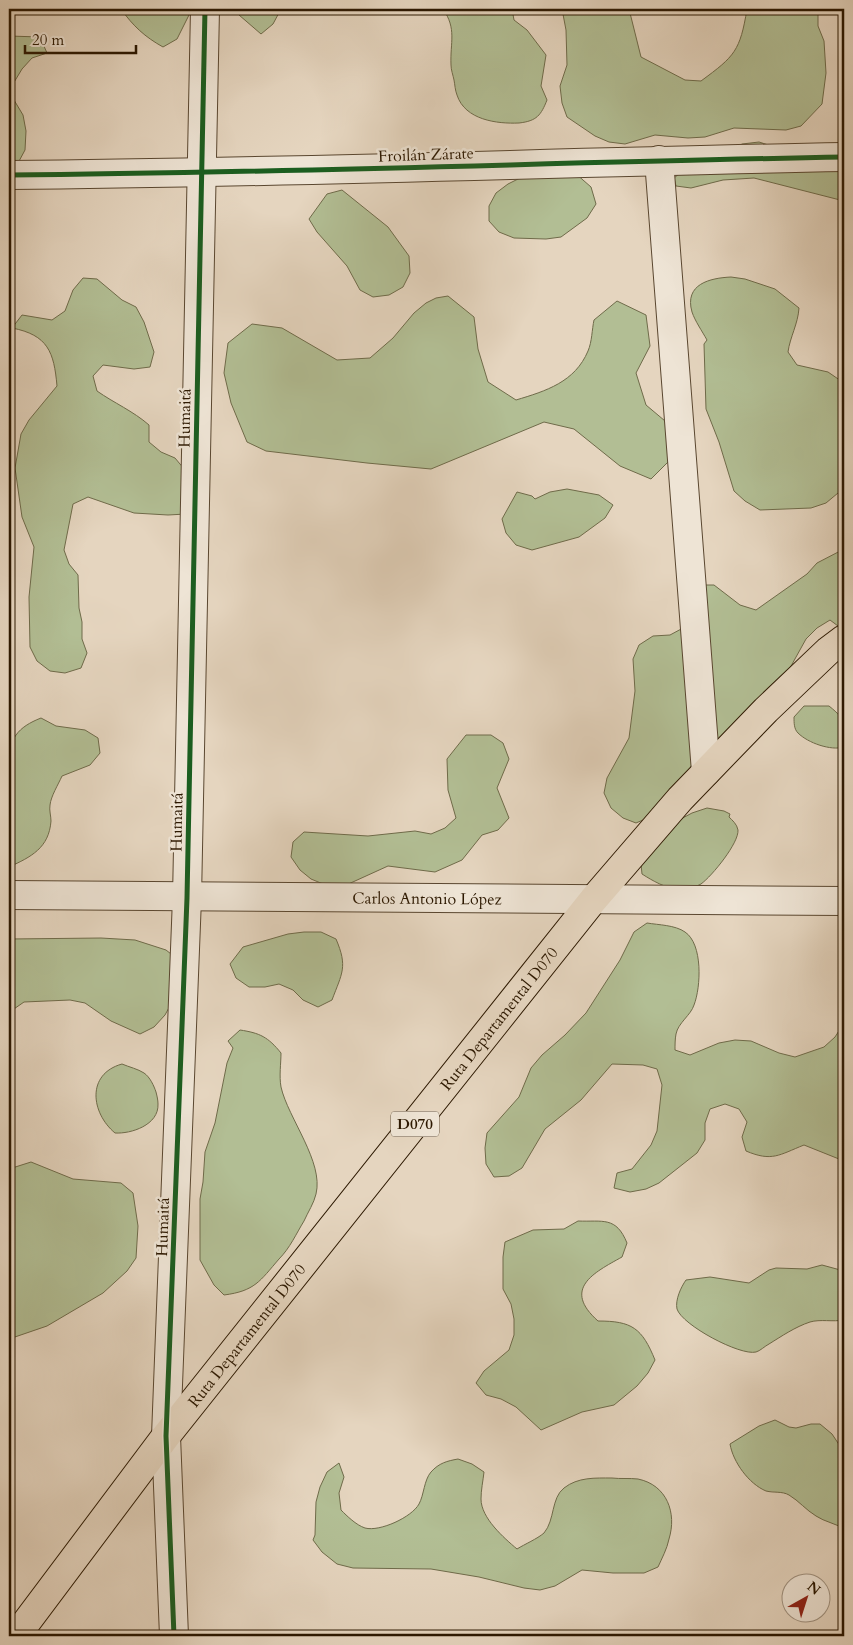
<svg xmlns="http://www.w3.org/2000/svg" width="853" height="1645" viewBox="0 0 853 1645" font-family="Cardo,serif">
<rect width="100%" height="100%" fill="#e5d5bf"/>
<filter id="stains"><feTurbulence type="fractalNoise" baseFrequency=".004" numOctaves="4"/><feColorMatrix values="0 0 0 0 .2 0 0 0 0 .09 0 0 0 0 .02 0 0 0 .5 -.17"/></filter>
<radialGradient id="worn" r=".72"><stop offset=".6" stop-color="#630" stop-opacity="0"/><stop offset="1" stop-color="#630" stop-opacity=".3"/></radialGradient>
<g fill="#b2be94" stroke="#6f6b4a">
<path d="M 121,9 L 192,9 L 177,39 L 163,47 C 145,37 133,26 121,9 Z"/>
<path d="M 239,9 L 281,9 L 273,24 L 261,34 L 239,15 Z"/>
<path d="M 443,9 L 512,9 L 514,20 L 527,30 L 546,55 L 541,86 L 547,100 C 541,115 537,121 519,123 C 497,124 465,120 457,95 C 455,90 455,85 454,80 C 453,75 451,70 451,65 C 450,42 457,29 443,9 Z"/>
<path d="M 562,9 L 629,9 L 641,57 L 685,80 L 701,81 C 735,56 740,51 747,9 L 818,9 L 818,26 L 824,41 L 826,73 L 822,104 L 801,126 L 786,130 L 734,128 L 705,137 L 688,138 L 655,135 L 625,144 L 609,142 L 595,136 L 567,117 L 562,103 L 560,86 L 567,65 L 566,30 Z"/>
<path d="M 9,36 L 40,37 L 47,53 L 32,58 L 22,69 L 13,84 L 14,100 L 23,115 L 26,131 L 25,150 L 18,163 L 9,162 Z"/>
<path d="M 759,142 L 844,169 L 844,201 L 754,178 L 723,180 L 691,188 L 676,186 L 674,178 L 685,169 L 714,160 L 742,144 Z"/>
<path d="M 567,166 L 591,187 L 596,204 L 587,218 L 561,237 L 546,239 L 514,238 L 499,232 L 489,221 L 489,206 L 496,193 L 508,184 L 526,175 Z"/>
<path d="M 342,190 L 388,227 L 409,256 L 410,273 L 403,287 L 389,295 L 373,297 L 360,290 L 347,266 L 317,232 L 309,219 L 327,194 Z"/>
<path d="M 731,277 L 745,279 L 775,289 L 799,308 C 798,324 790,337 788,352 L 797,365 L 828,372 L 844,383 L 844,488 L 826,503 L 811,508 L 760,510 L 745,501 L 734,491 L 719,442 L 706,409 L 704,344 L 707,340 C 702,331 695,321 692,312 C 684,284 710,278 731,277 Z"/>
<path d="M 83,278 L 97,279 L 122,300 L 136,307 L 144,322 L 154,352 L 150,367 L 134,369 L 103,365 L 93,376 L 97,391 C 114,403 133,411 149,425 L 149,442 L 161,452 L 175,458 L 185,470 L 186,514 L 168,515 L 134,513 L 88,497 L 73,504 L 64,550 L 69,564 L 78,575 L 79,608 L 82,622 L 82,639 L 87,653 L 81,668 L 65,673 L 50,671 L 37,661 L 30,647 L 29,597 L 34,547 L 22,517 L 15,468 L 21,434 L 29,420 L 57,386 C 54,352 48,335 12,328 L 22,315 L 52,320 L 65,311 L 73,290 Z"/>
<path d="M 448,296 L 474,317 L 478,349 L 488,382 L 516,400 C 546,391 575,382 588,351 C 592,342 592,329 594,320 L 617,301 L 646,315 L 650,346 L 636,373 L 646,405 L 671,426 L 672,458 L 651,479 L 620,466 L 574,429 L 544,422 L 431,469 L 367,463 L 266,451 L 247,442 L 231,403 L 224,373 L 228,343 L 252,324 L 282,328 L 337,360 L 370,358 L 393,338 L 414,313 L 426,303 L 436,298 Z"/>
<path d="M 567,489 L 599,495 L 613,505 L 605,518 L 579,537 L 532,550 L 516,545 L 506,533 L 502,519 L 517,492 L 532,496 L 535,499 L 550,492 Z"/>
<path d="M 844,549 L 844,621 L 838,626 L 830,620 L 817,628 L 806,639 L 775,695 L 650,817 L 636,823 L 623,818 L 611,808 L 604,793 L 607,778 L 629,738 L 635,691 L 633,659 L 639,645 L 653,636 L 670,635 L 683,628 L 698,585 L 714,585 L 740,605 L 756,610 L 807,574 L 817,563 Z"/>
<path d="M 804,706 L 829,706 C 848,721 844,725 844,747 C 831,751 808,743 798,733 C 794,729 794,723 794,717 Z"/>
<path d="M 41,718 L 56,726 L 85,730 L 98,738 L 100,753 L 90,765 L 62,776 C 58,785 51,796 50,805 C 49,810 51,816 51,821 C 49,848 31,857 9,867 L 9,780 C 11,775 9,770 9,764 C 8,739 18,727 41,718 Z"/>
<path d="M 466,735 L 491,735 L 503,743 L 509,759 L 497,788 L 509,818 L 498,830 L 482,835 L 462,860 L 435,872 L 388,866 L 344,886 L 328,886 L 311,879 L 300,870 L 291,857 L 293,842 L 304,832 L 368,836 L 415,831 L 431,834 L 445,828 L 456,818 L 448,790 L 447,759 Z"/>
<path d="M 707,808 L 724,811 L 730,814 L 729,817 C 732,820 737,824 738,830 C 739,843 712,876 701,884 C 695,887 685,890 678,889 C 665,888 653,881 642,874 L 641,864 L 679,820 L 692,813 Z"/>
<path d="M 647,923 C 659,925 675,925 685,932 C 703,944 701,987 694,1005 C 691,1015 678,1023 676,1034 C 675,1039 675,1045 675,1050 L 690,1055 L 719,1043 L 735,1040 L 751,1041 L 779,1053 L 795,1057 L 824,1047 L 835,1037 L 844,1023 L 844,1161 L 804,1145 C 779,1155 772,1162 746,1151 L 742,1137 L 747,1122 L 739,1109 L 725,1104 L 710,1109 L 705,1123 L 705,1140 L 697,1153 L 659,1183 L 646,1189 L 630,1192 L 614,1188 L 617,1173 L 632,1169 L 651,1145 L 657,1131 L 662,1085 L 657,1069 L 643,1065 L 612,1064 L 581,1100 L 545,1129 L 522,1168 L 509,1176 L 494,1177 L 486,1164 L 485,1148 L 487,1133 L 519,1097 L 531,1068 L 542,1055 L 565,1035 L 586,1013 L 620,960 L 634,932 Z"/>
<path d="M 304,932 L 321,932 L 336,939 C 348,967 342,973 332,1000 L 318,1007 L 303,1000 L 293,990 L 279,984 L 265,987 L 249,987 L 236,978 L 230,964 L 243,947 L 288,934 Z"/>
<path d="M 101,938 L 135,940 L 166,950 L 190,969 L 165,1015 L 154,1027 L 140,1034 L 111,1021 L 85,1003 L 70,1000 L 24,1002 L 11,1011 L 9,1010 L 9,939 Z"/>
<path d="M 240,1030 C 260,1033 268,1037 281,1053 C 281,1063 279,1076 281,1087 C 288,1118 324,1162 316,1194 C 314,1203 308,1212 304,1221 C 296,1234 290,1248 279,1259 C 260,1281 255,1291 224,1295 L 214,1285 L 200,1260 L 200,1199 L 203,1182 L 205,1152 L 215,1123 L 227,1063 L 233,1048 L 228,1041 Z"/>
<path d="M 122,1064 C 129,1067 138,1069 144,1073 C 150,1077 154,1086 156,1092 C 157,1096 158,1100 158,1104 C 159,1125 131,1134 115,1133 C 91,1113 86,1074 122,1064 Z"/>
<path d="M 31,1162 L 73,1179 L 121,1183 L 133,1193 L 138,1226 L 136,1258 L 127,1271 L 103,1293 L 47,1326 L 9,1339 L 9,1169 Z"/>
<path d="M 578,1221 C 603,1222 616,1216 627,1243 L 622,1257 C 593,1273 562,1289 598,1321 C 632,1321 642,1328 655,1360 L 648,1373 L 637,1386 L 614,1405 L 582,1412 L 541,1430 L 516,1407 L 501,1399 L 486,1395 L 476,1383 L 484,1371 L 509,1350 L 514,1335 L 514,1319 L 511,1304 L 503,1289 L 503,1257 L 505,1242 L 533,1230 L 564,1229 Z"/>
<path d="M 822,1265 L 844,1271 L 844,1320 C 833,1322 820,1319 810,1322 C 795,1327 782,1336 769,1344 C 765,1346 760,1351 756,1352 C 740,1356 682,1325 677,1309 C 675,1300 681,1287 686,1280 L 710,1277 L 749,1283 L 769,1270 L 776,1268 L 807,1269 Z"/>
<path d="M 775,1420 L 789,1427 L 796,1428 L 811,1424 L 820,1424 L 832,1434 L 844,1452 L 844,1529 C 835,1523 825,1522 816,1516 C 806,1510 799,1501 789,1495 C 782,1491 774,1493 766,1491 C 749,1484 733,1462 730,1444 L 759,1426 Z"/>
<path d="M 458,1459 L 472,1464 L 484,1472 C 483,1481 481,1490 481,1499 C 481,1518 504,1538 517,1549 C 525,1544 537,1539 544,1533 C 555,1520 551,1498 564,1488 C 578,1477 595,1478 612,1478 C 620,1479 630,1478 638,1479 C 667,1485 677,1513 669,1539 C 667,1549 662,1558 658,1567 L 644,1573 L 613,1573 L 582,1570 L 555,1586 L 540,1590 L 524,1588 L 479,1577 L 431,1569 L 353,1568 L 337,1564 L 322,1552 L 313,1540 L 315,1535 L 316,1502 L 320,1487 L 327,1472 L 339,1463 L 344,1477 L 339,1493 L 341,1510 C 347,1516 356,1525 365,1528 C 380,1532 412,1517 419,1504 C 424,1495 424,1480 431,1472 C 439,1463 447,1461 458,1459 Z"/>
</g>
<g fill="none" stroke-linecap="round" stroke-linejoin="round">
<defs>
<g id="minor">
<path d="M 659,160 L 706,772"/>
<path d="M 9,175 C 287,173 566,162 844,157"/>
<path id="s1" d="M 9,895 L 844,901"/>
<path d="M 174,1636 L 166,1436 L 187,898 L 205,9"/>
</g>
<g id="primary">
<path id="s2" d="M 16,1636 L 166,1436 L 593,900 L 680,799 L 766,710 L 828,651 L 844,639"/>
</g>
</defs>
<use href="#minor" stroke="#5a4730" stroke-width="30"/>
<use href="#primary" stroke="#2c1801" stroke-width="30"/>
<use href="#minor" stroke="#eee4d5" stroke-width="28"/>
<use href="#primary" stroke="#e5d5bf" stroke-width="28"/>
<defs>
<g id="cycleway">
<path d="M 9,175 C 287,173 566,162 844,157"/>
<path d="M 174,1636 L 166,1436 L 187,898 L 205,9"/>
</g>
</defs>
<use href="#cycleway" stroke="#eee4d5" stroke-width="8"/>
<use href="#cycleway" stroke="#1b5e20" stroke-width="5"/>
</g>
<g text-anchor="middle" stroke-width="5" stroke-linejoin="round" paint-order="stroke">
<rect fill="#eee4d5" stroke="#665541" stroke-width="1" x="391" y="1111.5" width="48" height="25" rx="4"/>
<g font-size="15" font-weight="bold" fill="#2c1801">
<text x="415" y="1129">D070</text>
</g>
<g font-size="16" fill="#2c1801" stroke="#eee4d5">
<text transform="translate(426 154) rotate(-2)" y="6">Froilán Zárate</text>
<text transform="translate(184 418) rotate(-89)" y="6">Humaitá</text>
<text transform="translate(176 822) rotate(-89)" y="6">Humaitá</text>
<text dy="6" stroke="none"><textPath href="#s1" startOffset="418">Carlos Antonio López</textPath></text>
<text dy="6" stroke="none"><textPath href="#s2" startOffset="784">Ruta Departamental D070</textPath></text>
<text transform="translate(162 1227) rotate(-88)" y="6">Humaitá</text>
<text dy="6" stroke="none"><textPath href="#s2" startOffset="379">Ruta Departamental D070</textPath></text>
</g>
</g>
<rect width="853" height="1645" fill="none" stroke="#e5d5bf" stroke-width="30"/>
<rect x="10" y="10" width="833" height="1625" fill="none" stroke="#2c1801" stroke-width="2.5"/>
<rect x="15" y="15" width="823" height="1615" fill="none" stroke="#2c1801"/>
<g transform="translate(806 1598) rotate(39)"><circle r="24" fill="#eee4d5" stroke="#a09280"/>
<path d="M0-4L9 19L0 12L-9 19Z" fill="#8f2418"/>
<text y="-8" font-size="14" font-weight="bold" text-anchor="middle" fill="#2c1801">N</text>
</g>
<path d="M25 45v8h111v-8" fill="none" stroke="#2c1801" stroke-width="2.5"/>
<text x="32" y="45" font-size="15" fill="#2c1801" stroke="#eee4d5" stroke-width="4" paint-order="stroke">20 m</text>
<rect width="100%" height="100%" filter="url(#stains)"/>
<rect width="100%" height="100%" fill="url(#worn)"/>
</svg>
